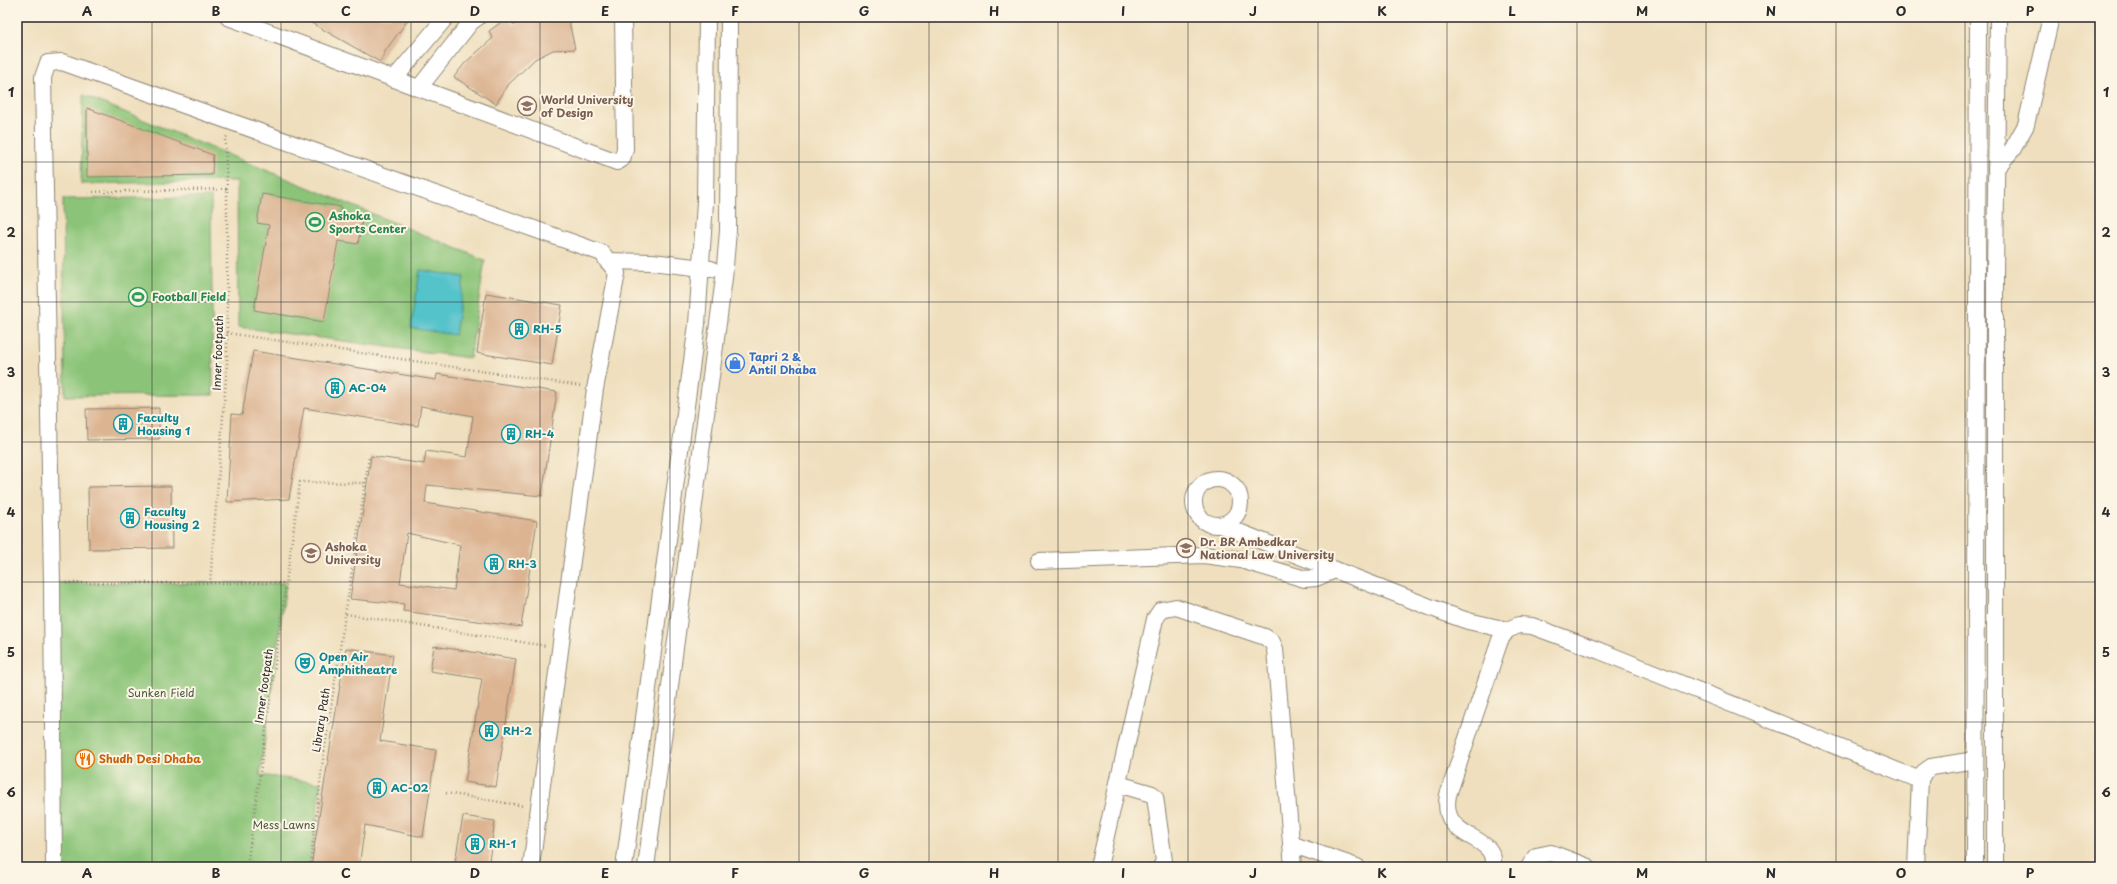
<svg xmlns="http://www.w3.org/2000/svg" width="2117" height="884" viewBox="0 0 2117 884" font-family="'Playpen Sans',sans-serif">
<rect width="100%" height="100%" fill="#fcf5e5"/>
<filter id="ink" filterUnits="userSpaceOnUse"><feTurbulence type="fractalNoise" baseFrequency=".025" numOctaves="2"/><feDisplacementMap in="SourceGraphic" scale="8" xChannelSelector="R" yChannelSelector="G"/><feConvolveMatrix kernelMatrix="1 2 1 2 8 2 1 2 1" color-interpolation-filters="sRGB"/></filter>
<filter id="wash" filterUnits="userSpaceOnUse"><feTurbulence type="fractalNoise" baseFrequency=".012" numOctaves="4" result="noise"/><feDisplacementMap in="SourceGraphic" scale="16" xChannelSelector="R" yChannelSelector="G"/><feGaussianBlur stdDeviation="0.9" result="paint"/><feColorMatrix in="noise" values="0 0 0 0 0 0 0 0 0 0 0 0 0 0 0 0 0 1.4 0 .05"/><feComposite in="paint" operator="in"/></filter>
<g filter="url(#wash)">
<rect width="100%" height="100%" fill="#efdfbe"/>
<g fill="#8bc478" stroke="#5b7852">
<path d="M 83,95 L 485,260 L 470,358 L 238,327 L 237,181 L 81,184 Z"/>
<path d="M 211,197 L 213,395 L 65,396 L 63,199 Z"/>
<path d="M 52,583 L 286,583 L 260,775 L 321,783 L 310,867 L 54,867 Z"/>
</g>
<path fill="#55c3ca" stroke="#40777a" d="M 420,270 L 464,277 L 455,335 L 411,328 Z"/>
<g id="blocks">
<g fill="#dcb492" fill-rule="evenodd">
<path d="M 301,17 L 410,17 L 386,50 L 380,62 Z"/>
<path d="M 527,17 L 568,17 L 575,49 L 553,50 L 535,59 L 509,84 L 496,104 L 454,77 L 465,63 L 493,38 L 489,31 L 507,18 L 514,25 Z"/>
<path d="M 87,108 L 213,155 L 212,175 L 87,177 Z"/>
<path d="M 262,194 L 341,207 L 339,216 L 362,220 L 358,244 L 338,241 L 324,322 L 254,310 L 269,225 L 257,223 Z"/>
<path d="M 486,293 L 562,305 L 552,365 L 477,353 Z"/>
<path d="M 253,351 L 436,380 L 437,374 L 557,392 L 542,496 L 427,485 L 425,503 L 537,521 L 521,627 L 403,611 L 404,604 L 350,599 L 371,456 L 424,464 L 426,451 L 467,457 L 473,416 L 421,406 L 418,426 L 304,408 L 289,499 L 227,502 L 232,414 L 242,415 ZM 407,533 L 460,545 L 454,590 L 400,583 Z"/>
<path d="M 159,408 L 159,439 L 87,440 L 86,409 Z"/>
<path d="M 171,486 L 172,548 L 89,549 L 88,487 Z"/>
<path d="M 434,646 L 516,659 L 496,787 L 465,782 L 482,679 L 430,671 Z"/>
<path d="M 346,648 L 393,655 L 380,741 L 436,750 L 423,837 L 365,825 L 359,867 L 311,867 Z"/>
<path d="M 463,816 L 495,821 L 488,867 L 454,867 Z"/>
</g>
</g>
</g>
<g filter="url(#ink)">
<use href="#blocks" fill-opacity="0" stroke="#8d8574" stroke-width="1"/>
<g fill="none" stroke-linecap="round" stroke-linejoin="round">
<defs>
<g id="minor">
<path d="M 228,17 L 617,162 L 622,159 L 625,149 L 623,17"/>
<path d="M 394,79 L 446,17"/>
<path d="M 419,88 L 471,22 L 478,17"/>
<path d="M 1996,168 L 2012,150 L 2026,125 L 2051,17"/>
<path d="M 607,261 L 652,262 L 711,269"/>
<circle cx="1217" cy="502" r="23"/>
<path d="M 1221,525 L 1445,613 L 1468,621 L 1507,630"/>
<path d="M 1039,561 L 1204,555 L 1241,560 L 1305,579 L 1316,578 L 1335,570"/>
<path d="M 1118,784 L 1152,794 L 1155,797 L 1164,861 L 1161,867"/>
<path d="M 1291,844 L 1357,867"/>
<path d="M 54,867 L 52,583 L 43,77 L 48,63 L 62,62 L 602,253 L 617,273 L 595,389 L 531,867"/>
<path d="M 624,867 L 697,324 L 705,202 L 707,17"/>
<path d="M 646,867 L 724,278 L 728,231 L 729,17"/>
<path d="M 1099,867 L 1155,619 L 1161,610 L 1176,607 L 1265,637 L 1272,642 L 1275,649 L 1293,867"/>
<path d="M 1493,867 C 1498,831 1439,843 1448,795 L 1500,640 L 1507,630 L 1519,625 L 1532,626 L 1600,651 L 1920,780"/>
<path d="M 1529,867 L 1536,856 L 1551,853 L 1588,867"/>
<path d="M 1916,867 L 1920,780 L 1924,772 L 1931,767 L 1975,760"/>
<path d="M 1975,867 L 1978,17"/>
<path d="M 1995,867 L 1995,276 L 1998,17"/>
</g>
</defs>
<use href="#minor" stroke="#8d8574" stroke-width="18"/>
<g stroke="#8d8574" stroke-width="2.5" stroke-dasharray="1 3" stroke-linecap="butt">
<path d="M 227,189 L 225,140 L 227,136"/>
<path d="M 89,192 L 227,189 L 227,365 L 210,583"/>
<path d="M 227,333 L 581,386"/>
<path d="M 66,583 L 286,583"/>
<path d="M 346,614 L 546,646"/>
<path d="M 446,793 L 524,806"/>
<path d="M 247,867 L 300,482 L 364,483"/>
<path d="M 310,867 L 322,767 L 369,457"/>
</g>
<use href="#minor" stroke="#fff" stroke-width="16"/>
</g>
</g>
<path fill="none" stroke="#2b2b2b" stroke-width="1" stroke-opacity="0.55" d="M 152,17 L 152,867M 281,17 L 281,867M 411,17 L 411,867M 540,17 L 540,867M 670,17 L 670,867M 799,17 L 799,867M 929,17 L 929,867M 1058,17 L 1058,867M 1188,17 L 1188,867M 1318,17 L 1318,867M 1447,17 L 1447,867M 1577,17 L 1577,867M 1706,17 L 1706,867M 1836,17 L 1836,867M 1965,17 L 1965,867M 17,162 L 2100,162M 17,302 L 2100,302M 17,442 L 2100,442M 17,582 L 2100,582M 17,722 L 2100,722"/>
<defs>
<symbol id="university-ring" viewBox="-11 -11 22 22"><circle r="9.5" fill="#fcf5e5" stroke="#8d6e63" stroke-width="1.5"/><path d="M0-5L7-2L0 1L-7-2ZM-4 1L0 2.5L4 1V4Q0 6-4 4Z" fill="#8d6e63"/></symbol>
<symbol id="stadium-ring" viewBox="-11 -11 22 22"><circle r="9.5" fill="#fcf5e5" stroke="#2e9e5b" stroke-width="1.5"/><path d="M0-5a6.5 5 0 1 0 0 10a6.5 5 0 1 0 0-10ZM-3.5-1.8h7v3.6h-7Z" fill="#2e9e5b"/></symbol>
<symbol id="building-ring" viewBox="-11 -11 22 22"><circle r="9.5" fill="#fcf5e5" stroke="#0f9aa8" stroke-width="1.5"/><path d="M-4-6H4V6H1V3H-1V6H-4ZM-2.5-4.3h1.7v1.8h-1.7ZM.8-4.3h1.7v1.8H.8ZM-2.5-1h1.7V.8h-1.7ZM.8-1h1.7V.8H.8Z" fill="#0f9aa8"/></symbol>
<symbol id="shop-ring" viewBox="-11 -11 22 22"><circle r="9.5" fill="#fcf5e5" stroke="#3f7fe0" stroke-width="1.5"/><path d="M-5-2.5h2.3a2.7 3.5 0 0 1 5.4 0H5L5.5 6h-11ZM-1.5-2.5h3a1.5 2.3 0 0 0-3 0Z" fill="#3f7fe0"/></symbol>
<symbol id="theatre-ring" viewBox="-11 -11 22 22"><circle r="9.5" fill="#fcf5e5" stroke="#0f9aa8" stroke-width="1.5"/><path d="M-5-5.5Q0-4 5-5.5V0Q5 5 0 6Q-5 5-5 0ZM-3.3-2.5H-1v1.5H-3.3ZM1-2.5H3.3v1.5H1ZM-2.8 1Q0 5.5 2.8 1Z" fill="#0f9aa8"/></symbol>
<symbol id="restaurant-ring" viewBox="-11 -11 22 22"><circle r="9.5" fill="#fcf5e5" stroke="#e8710a" stroke-width="1.5"/><path d="M-5-6h1v4h1v-4h1v4h1v-4h1v5L-1.5 .5V6h-2V.5L-5-1ZM5-6V6H3V1.5H1.5Q1.5-4 5-6Z" fill="#e8710a"/></symbol>
</defs>
<g fill-rule="evenodd">
<use href="#university-ring" x="516" y="95" width="22" height="22"/>
<use href="#stadium-ring" x="304" y="211" width="22" height="22"/>
<use href="#stadium-ring" x="127" y="286" width="22" height="22"/>
<use href="#building-ring" x="508" y="318" width="22" height="22"/>
<use href="#shop-ring" x="724" y="352" width="22" height="22"/>
<use href="#building-ring" x="324" y="377" width="22" height="22"/>
<use href="#building-ring" x="112" y="413" width="22" height="22"/>
<use href="#building-ring" x="500" y="423" width="22" height="22"/>
<use href="#building-ring" x="119" y="507" width="22" height="22"/>
<use href="#university-ring" x="1175" y="537" width="22" height="22"/>
<use href="#university-ring" x="300" y="542" width="22" height="22"/>
<use href="#building-ring" x="483" y="553" width="22" height="22"/>
<use href="#theatre-ring" x="294" y="652" width="22" height="22"/>
<use href="#building-ring" x="478" y="720" width="22" height="22"/>
<use href="#restaurant-ring" x="74" y="748" width="22" height="22"/>
<use href="#building-ring" x="366" y="777" width="22" height="22"/>
<use href="#building-ring" x="464" y="833" width="22" height="22"/>
</g>
<g text-anchor="middle" stroke-width="4" stroke-linejoin="round" paint-order="stroke">
<g font-size="11" font-weight="bold" fill="#785e54" stroke="#fcf5e5" text-anchor="start">
<text x="541" y="104">World University<tspan x="541" dy="13">of Design</tspan></text>
<text x="1200" y="546">Dr. BR Ambedkar<tspan x="1200" dy="13">National Law University</tspan></text>
<text x="325" y="551">Ashoka<tspan x="325" dy="13">University</tspan></text>
</g>
<g font-size="11" font-weight="bold" fill="#27864d" stroke="#fcf5e5" text-anchor="start">
<text x="329" y="220">Ashoka<tspan x="329" dy="13">Sports Center</tspan></text>
<text x="152" y="301">Football Field</text>
</g>
<g font-size="11" font-weight="bold" fill="#0d838f" stroke="#fcf5e5" text-anchor="start">
<text x="533" y="333">RH-5</text>
<text x="349" y="392">AC-04</text>
<text x="137" y="422">Faculty<tspan x="137" dy="13">Housing 1</tspan></text>
<text x="525" y="438">RH-4</text>
<text x="144" y="516">Faculty<tspan x="144" dy="13">Housing 2</tspan></text>
<text x="508" y="568">RH-3</text>
<text x="319" y="661">Open Air<tspan x="319" dy="13">Amphitheatre</tspan></text>
<text x="503" y="735">RH-2</text>
<text x="391" y="792">AC-02</text>
<text x="489" y="848">RH-1</text>
</g>
<g font-size="11" fill="#2b2b2b" stroke="#fcf5e5">
<text transform="translate(218 353) rotate(-88)" y="4">Inner footpath</text>
<text transform="translate(264 686) rotate(-82)" y="4">Inner footpath</text>
<text transform="translate(321 720) rotate(-81)" y="4">Library Path</text>
</g>
<g font-size="11" font-weight="bold" fill="#366cbe" stroke="#fcf5e5" text-anchor="start">
<text x="749" y="361">Tapri 2 &amp;<tspan x="749" dy="13">Antil Dhaba</tspan></text>
</g>
<g font-size="11" fill="#485942" stroke="#fcf5e5">
<text x="161" y="697">Sunken Field</text>
<text x="284" y="829">Mess Lawns</text>
</g>
<g font-size="11" font-weight="bold" fill="#c56008" stroke="#fcf5e5" text-anchor="start">
<text x="99" y="763">Shudh Desi Dhaba</text>
</g>
</g>
<rect width="2117" height="884" fill="none" stroke="#fcf5e5" stroke-width="44"/>
<rect x="22" y="22" width="2073" height="840" fill="none" stroke="#2b2b2b" stroke-width="1.5"/>
<g font-size="13" text-anchor="middle" font-weight="bold" fill="#2b2b2b">
<text x="87" y="16">A</text>
<text x="216" y="16">B</text>
<text x="346" y="16">C</text>
<text x="475" y="16">D</text>
<text x="605" y="16">E</text>
<text x="735" y="16">F</text>
<text x="864" y="16">G</text>
<text x="994" y="16">H</text>
<text x="1123" y="16">I</text>
<text x="1253" y="16">J</text>
<text x="1382" y="16">K</text>
<text x="1512" y="16">L</text>
<text x="1642" y="16">M</text>
<text x="1771" y="16">N</text>
<text x="1901" y="16">O</text>
<text x="2030" y="16">P</text>
<text x="11" y="97">1</text>
<text x="2106" y="97">1</text>
<text x="11" y="237">2</text>
<text x="2106" y="237">2</text>
<text x="11" y="377">3</text>
<text x="2106" y="377">3</text>
<text x="11" y="517">4</text>
<text x="2106" y="517">4</text>
<text x="11" y="657">5</text>
<text x="2106" y="657">5</text>
<text x="11" y="797">6</text>
<text x="2106" y="797">6</text>
<text x="87" y="878">A</text>
<text x="216" y="878">B</text>
<text x="346" y="878">C</text>
<text x="475" y="878">D</text>
<text x="605" y="878">E</text>
<text x="735" y="878">F</text>
<text x="864" y="878">G</text>
<text x="994" y="878">H</text>
<text x="1123" y="878">I</text>
<text x="1253" y="878">J</text>
<text x="1382" y="878">K</text>
<text x="1512" y="878">L</text>
<text x="1642" y="878">M</text>
<text x="1771" y="878">N</text>
<text x="1901" y="878">O</text>
<text x="2030" y="878">P</text>
</g>
</svg>
